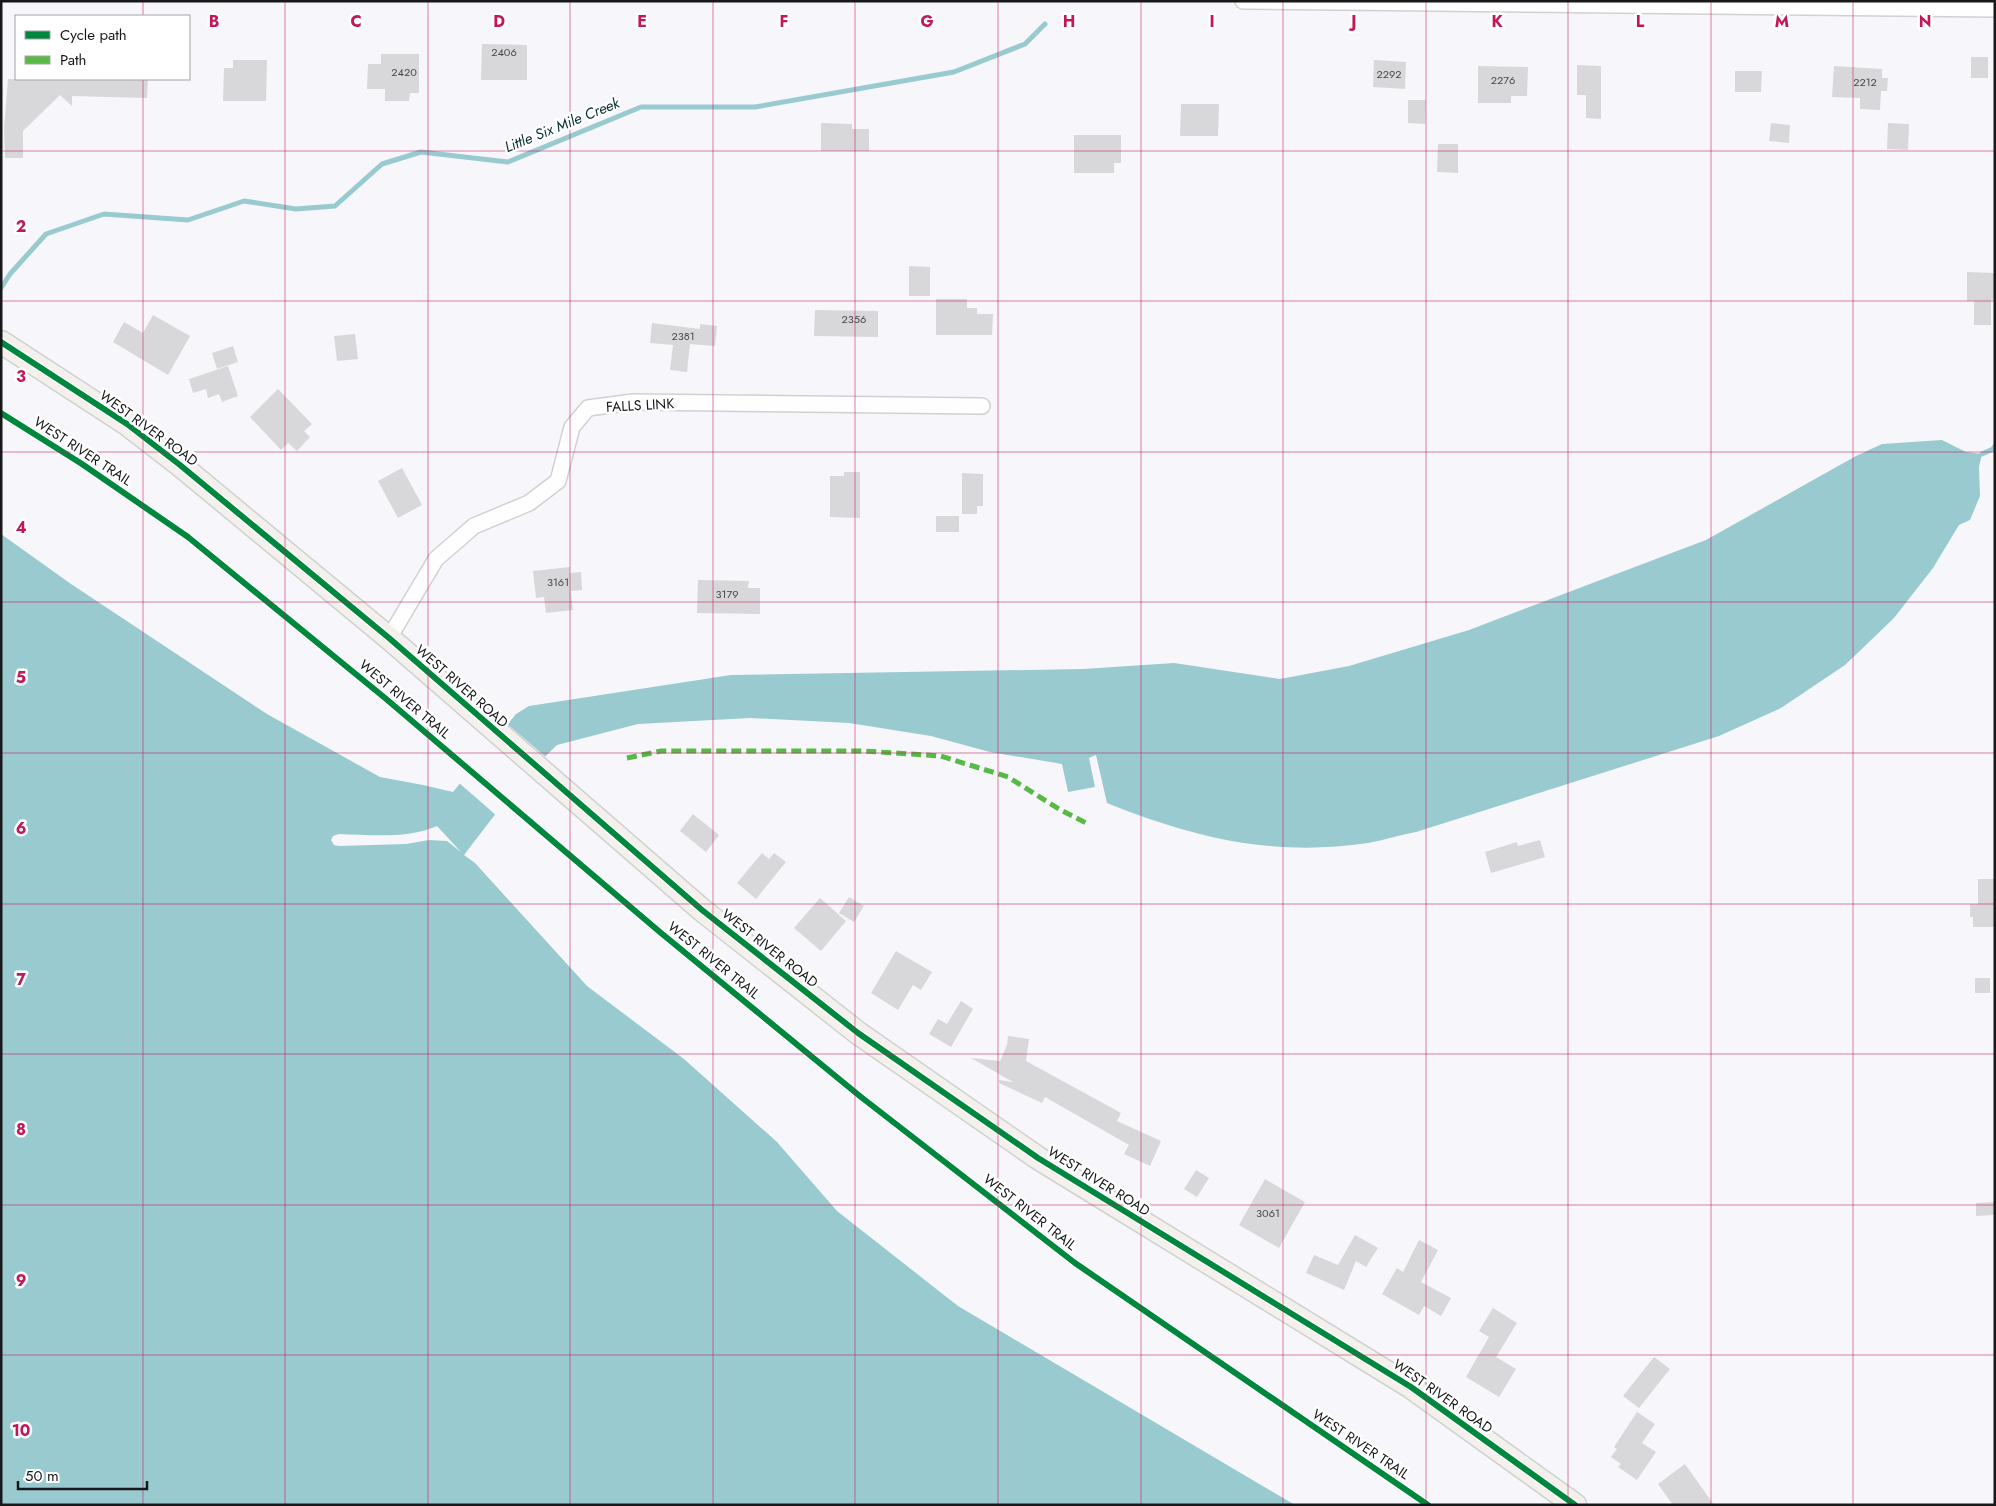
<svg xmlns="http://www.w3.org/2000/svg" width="1996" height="1506" viewBox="0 0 1996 1506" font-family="Jost,sans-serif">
<rect width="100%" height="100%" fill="#f7f7fb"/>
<path fill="#98cad0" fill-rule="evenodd" d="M 1942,440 L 1966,452 L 1982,454 L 1979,467 L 1980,496 L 1970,520 L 1959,525 L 1933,568 L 1894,618 L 1845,665 L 1781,708 L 1719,736 L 1416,832 C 1400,835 1384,840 1368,843 C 1273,857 1194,838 1107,803 L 1096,755 L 1089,758 L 1095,787 L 1068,792 L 1062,764 L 990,752 L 931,736 L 849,723 L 750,718 L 638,724 L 557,745 L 523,778 L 464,855 L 475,863 L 587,986 L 684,1059 L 777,1142 L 837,1211 L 958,1306 L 1295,1505 L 1,1505 L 1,534 L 71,584 L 267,714 L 380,777 L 423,785 L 453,792 L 516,714 L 529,706 L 731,675 L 1083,669 L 1174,663 L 1280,679 L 1349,666 L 1469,630 L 1706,540 L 1856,456 L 1882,444 ZM 437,826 L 461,852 L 447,841 L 429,840 L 406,844 L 339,846 L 334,845 L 331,840 L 333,836 L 339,834 C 370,835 408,839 437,826 Z"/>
<path fill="#f7f7fb" d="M 506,723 L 547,758 L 525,779 L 497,816 L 458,782 Z"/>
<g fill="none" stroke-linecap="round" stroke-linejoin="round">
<g stroke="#98cad0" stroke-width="5">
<path d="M 1,288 L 10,274 L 46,234 L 104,214 L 188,220 L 244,201 L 296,209 L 335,206 L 382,164 L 421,152 L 508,162 L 641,107 L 755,107 L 954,72 L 1025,44 L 1045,24"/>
<path d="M 1982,454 L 1993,449 L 1995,446"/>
</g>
</g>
<g fill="#d8d8db">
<path d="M 482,44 L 527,45 L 527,80 L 481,80 Z"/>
<path d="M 381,54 L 419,54 L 419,93 L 410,93 L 409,101 L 385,101 L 385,89 L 367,89 L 368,64 L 381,64 Z"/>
<rect x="1971" y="57" width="17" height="21"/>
<path d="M 233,60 L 267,60 L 266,101 L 223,101 L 224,68 L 233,68 Z"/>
<path d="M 1374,60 L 1406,62 L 1405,89 L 1373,87 Z"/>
<path d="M 1577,65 L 1601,66 L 1601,119 L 1586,118 L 1586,95 L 1577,95 Z"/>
<path d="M 1478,66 L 1528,67 L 1527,96 L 1511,96 L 1511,103 L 1478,103 Z"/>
<path d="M 1834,66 L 1882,69 L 1882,78 L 1888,78 L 1887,91 L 1881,91 L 1880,110 L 1860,109 L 1860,98 L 1832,97 Z"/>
<path d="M 1735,71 L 1762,71 L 1761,92 L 1735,92 Z"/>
<path d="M 8,79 L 148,79 L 147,98 L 72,96 L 72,106 L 60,95 L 23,131 L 23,158 L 5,158 L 4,128 Z"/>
<path d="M 1408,100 L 1426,100 L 1425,124 L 1408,123 Z"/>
<path d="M 1181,104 L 1219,104 L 1218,136 L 1180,136 Z"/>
<path d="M 821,123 L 852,124 L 852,129 L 869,129 L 869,151 L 821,151 Z"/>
<path d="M 1771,123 L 1790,125 L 1789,143 L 1769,141 Z"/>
<path d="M 1888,123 L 1909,124 L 1908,150 L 1887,149 Z"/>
<path d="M 1074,135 L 1121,135 L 1121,163 L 1114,163 L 1114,173 L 1074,173 Z"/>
<path d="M 1438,144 L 1458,144 L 1458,173 L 1437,172 Z"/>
<path d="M 909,266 L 930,267 L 930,296 L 909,296 Z"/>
<path d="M 1967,272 L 1995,273 L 1995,300 L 1991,300 L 1991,325 L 1974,325 L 1974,301 L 1967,301 Z"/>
<path d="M 936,299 L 967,299 L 967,308 L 977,308 L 977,314 L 993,314 L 992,335 L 936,335 Z"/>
<path d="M 815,310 L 878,311 L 878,337 L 814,336 Z"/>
<path d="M 153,315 L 190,336 L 168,375 L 113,342 L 124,322 L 143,333 Z"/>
<path d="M 652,323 L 700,329 L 700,324 L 717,326 L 715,346 L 690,344 L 687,372 L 670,370 L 673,345 L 650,343 Z"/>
<path d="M 355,334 L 358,359 L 337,361 L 334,336 Z"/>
<path d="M 233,346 L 238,362 L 217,369 L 212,353 Z"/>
<path d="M 228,366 L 238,396 L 222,402 L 219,394 L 208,398 L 206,389 L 193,393 L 189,379 Z"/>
<path d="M 278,389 L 312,424 L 304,431 L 310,437 L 297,451 L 288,443 L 281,450 L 250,417 Z"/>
<path d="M 402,468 L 422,505 L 398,518 L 378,481 Z"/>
<path d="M 844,472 L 860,472 L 860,518 L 830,517 L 830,476 L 844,476 Z"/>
<path d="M 962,473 L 983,474 L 983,506 L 977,506 L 977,514 L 962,514 Z"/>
<rect x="936" y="516" width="23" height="16"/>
<path d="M 570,567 L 570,573 L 581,572 L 582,590 L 571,591 L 573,610 L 546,613 L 544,597 L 536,598 L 533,571 Z"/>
<path d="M 698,580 L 749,581 L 748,588 L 760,588 L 760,614 L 697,613 Z"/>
<path d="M 693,814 L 719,835 L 706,852 L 680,831 Z"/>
<path d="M 1540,840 L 1545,857 L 1491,873 L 1485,852 L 1517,842 L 1518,846 Z"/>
<path d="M 762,853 L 769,859 L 774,853 L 786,862 L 756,899 L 737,883 Z"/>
<path d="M 1978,879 L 1995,879 L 1995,927 L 1973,927 L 1973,917 L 1970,917 L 1970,904 L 1978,904 Z"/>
<path d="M 849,897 L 864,906 L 854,922 L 839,913 Z"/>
<path d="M 820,898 L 846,921 L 821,951 L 794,928 Z"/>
<path d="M 896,951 L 932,972 L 921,990 L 913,985 L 898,1010 L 871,993 Z"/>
<rect x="1975" y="978" width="15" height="15"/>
<path d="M 961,1001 L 973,1009 L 951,1047 L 929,1034 L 938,1019 L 947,1024 Z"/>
<path d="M 1008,1036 L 1029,1039 L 1026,1061 L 1121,1113 L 1117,1121 L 1161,1141 L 1150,1166 L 1124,1154 L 1129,1145 L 1045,1097 L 1042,1103 L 999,1083 L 999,1080 L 1013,1082 L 971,1058 L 1000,1061 L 1007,1045 Z"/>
<path d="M 1196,1170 L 1209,1178 L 1197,1197 L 1184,1189 Z"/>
<path d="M 1265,1179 L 1305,1202 L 1279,1248 L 1239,1225 Z"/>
<path d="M 1994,1202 L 1994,1215 L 1976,1216 L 1976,1203 Z"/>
<path d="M 1355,1235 L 1378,1248 L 1366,1267 L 1356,1261 L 1344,1290 L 1306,1273 L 1314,1255 L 1338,1265 Z"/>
<path d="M 1419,1240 L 1438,1250 L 1421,1282 L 1451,1298 L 1441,1316 L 1424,1306 L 1419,1315 L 1382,1294 L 1397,1268 L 1403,1272 Z"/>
<path d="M 1493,1308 L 1517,1323 L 1496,1357 L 1516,1369 L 1499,1397 L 1466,1377 L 1489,1337 L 1479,1331 Z"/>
<path d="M 1654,1357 L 1670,1369 L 1639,1408 L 1623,1396 Z"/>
<path d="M 1637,1412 L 1655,1424 L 1642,1443 L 1656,1452 L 1637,1480 L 1618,1467 L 1621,1464 L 1611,1457 L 1617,1449 L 1614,1447 Z"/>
<path d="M 1685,1464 L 1714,1505 L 1673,1505 L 1658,1484 Z"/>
</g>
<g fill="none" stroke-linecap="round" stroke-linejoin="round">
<defs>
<g id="minor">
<path d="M 1243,1 L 1995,9"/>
<path d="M 389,638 L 436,559 L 474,526 L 529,503 L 558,481 L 572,427 L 588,408 L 633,402 L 982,406"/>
</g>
<path id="secondary" d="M 1,342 L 127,424 L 180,465 L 389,638 L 702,910 L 858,1033 L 1038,1158 L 1411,1387 L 1575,1505"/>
</defs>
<use href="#minor" stroke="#d1d1d4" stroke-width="18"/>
<use href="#secondary" stroke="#d1d1d4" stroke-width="25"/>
<use href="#minor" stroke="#fefefe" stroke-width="15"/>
<use href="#secondary" stroke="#f4f1ec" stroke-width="22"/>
<path stroke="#58b947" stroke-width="5" stroke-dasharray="10 5" stroke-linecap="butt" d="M 627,758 L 661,751 L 864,751 L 941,756 L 1008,777 L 1059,809 L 1088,824"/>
<defs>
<g id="cycleway">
<path d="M 1,342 L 127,424 L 180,465 L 389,638 L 702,910 L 858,1033 L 1038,1158 L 1411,1387 L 1575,1505"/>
<path d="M 1,413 L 82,464 L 188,537 L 385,698 L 661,933 L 861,1097 L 1075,1263 L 1428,1505"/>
</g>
</defs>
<use href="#cycleway" stroke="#fff" stroke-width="9"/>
<use href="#cycleway" stroke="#00873e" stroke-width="6"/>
</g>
<path fill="none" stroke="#c2185b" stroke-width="1" stroke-opacity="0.55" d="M 143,1 L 143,16M 285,1 L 285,1505M 428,1 L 428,1505M 570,1 L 570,1505M 713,1 L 713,1505M 855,1 L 855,1505M 998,1 L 998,1505M 1141,1 L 1141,1505M 1283,1 L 1283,1505M 1426,1 L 1426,1505M 1568,1 L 1568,1505M 1711,1 L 1711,1505M 1853,1 L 1853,1505M 143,79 L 143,1505M 1,151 L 1995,151M 1,301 L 1995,301M 1,452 L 1995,452M 1,602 L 1995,602M 1,753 L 1995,753M 1,904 L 1995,904M 1,1054 L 1995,1054M 1,1205 L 1995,1205M 1,1355 L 1995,1355"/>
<g text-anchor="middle" stroke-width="5" stroke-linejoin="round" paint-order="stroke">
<g font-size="11" fill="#48484a">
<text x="504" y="56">2406</text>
<text x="404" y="76">2420</text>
<text x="1389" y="78">2292</text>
<text x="1503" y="84">2276</text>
<text x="1865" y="86">2212</text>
<text x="854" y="323">2356</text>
<text x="683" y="340">2381</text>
<text x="558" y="586">3161</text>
<text x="727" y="598">3179</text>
<text x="1268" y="1217">3061</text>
</g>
<g font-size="14" fill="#18181a" stroke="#fff">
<text transform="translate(640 405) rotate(-3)" y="5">FALLS LINK</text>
<text transform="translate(149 428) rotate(36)" y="5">WEST RIVER ROAD</text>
<text transform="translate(83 451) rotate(33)" y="5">WEST RIVER TRAIL</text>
<text transform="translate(462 686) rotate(41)" y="5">WEST RIVER ROAD</text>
<text transform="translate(405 699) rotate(40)" y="5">WEST RIVER TRAIL</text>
<text transform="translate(770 948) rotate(38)" y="5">WEST RIVER ROAD</text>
<text transform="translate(714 960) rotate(39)" y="5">WEST RIVER TRAIL</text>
<text transform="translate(1099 1181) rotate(32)" y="5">WEST RIVER ROAD</text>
<text transform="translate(1030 1212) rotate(38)" y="5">WEST RIVER TRAIL</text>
<text transform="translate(1443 1396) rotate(35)" y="5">WEST RIVER ROAD</text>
<text transform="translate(1361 1444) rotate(34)" y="5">WEST RIVER TRAIL</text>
</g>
<g font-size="15" font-style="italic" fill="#0a2f33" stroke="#fff">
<text transform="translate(562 125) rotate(-22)" y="5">Little Six Mile Creek</text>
</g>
</g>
<g font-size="16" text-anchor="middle" font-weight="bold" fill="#c2185b" stroke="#fff" stroke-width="5" stroke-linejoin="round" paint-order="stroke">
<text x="214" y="27">B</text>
<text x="356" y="27">C</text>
<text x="499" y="27">D</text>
<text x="642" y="27">E</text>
<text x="784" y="27">F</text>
<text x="927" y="27">G</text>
<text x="1069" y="27">H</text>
<text x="1212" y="27">I</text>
<text x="1354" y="27">J</text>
<text x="1497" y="27">K</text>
<text x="1640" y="27">L</text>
<text x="1782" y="27">M</text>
<text x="1925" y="27">N</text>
<text x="21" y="232">2</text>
<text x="21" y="382">3</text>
<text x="21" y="533">4</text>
<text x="21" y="683">5</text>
<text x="21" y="834">6</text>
<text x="21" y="985">7</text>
<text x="21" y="1135">8</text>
<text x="21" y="1286">9</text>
<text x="21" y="1436">10</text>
</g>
<rect width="1996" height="1506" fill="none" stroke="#18181a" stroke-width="5"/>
<rect x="15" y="15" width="175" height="65" fill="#ffffff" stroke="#a3a3a3"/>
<rect x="25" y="31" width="25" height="8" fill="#00873e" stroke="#a3a3a3"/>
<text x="60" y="40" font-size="15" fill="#18181a">Cycle path</text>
<rect x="25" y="56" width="25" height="8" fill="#58b947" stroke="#a3a3a3"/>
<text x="60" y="65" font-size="15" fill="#18181a">Path</text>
<path d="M18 1481v8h129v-8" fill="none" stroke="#18181a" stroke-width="2.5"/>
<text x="25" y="1481" font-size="15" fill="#18181a" stroke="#ffffff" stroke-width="4" paint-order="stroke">50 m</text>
</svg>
